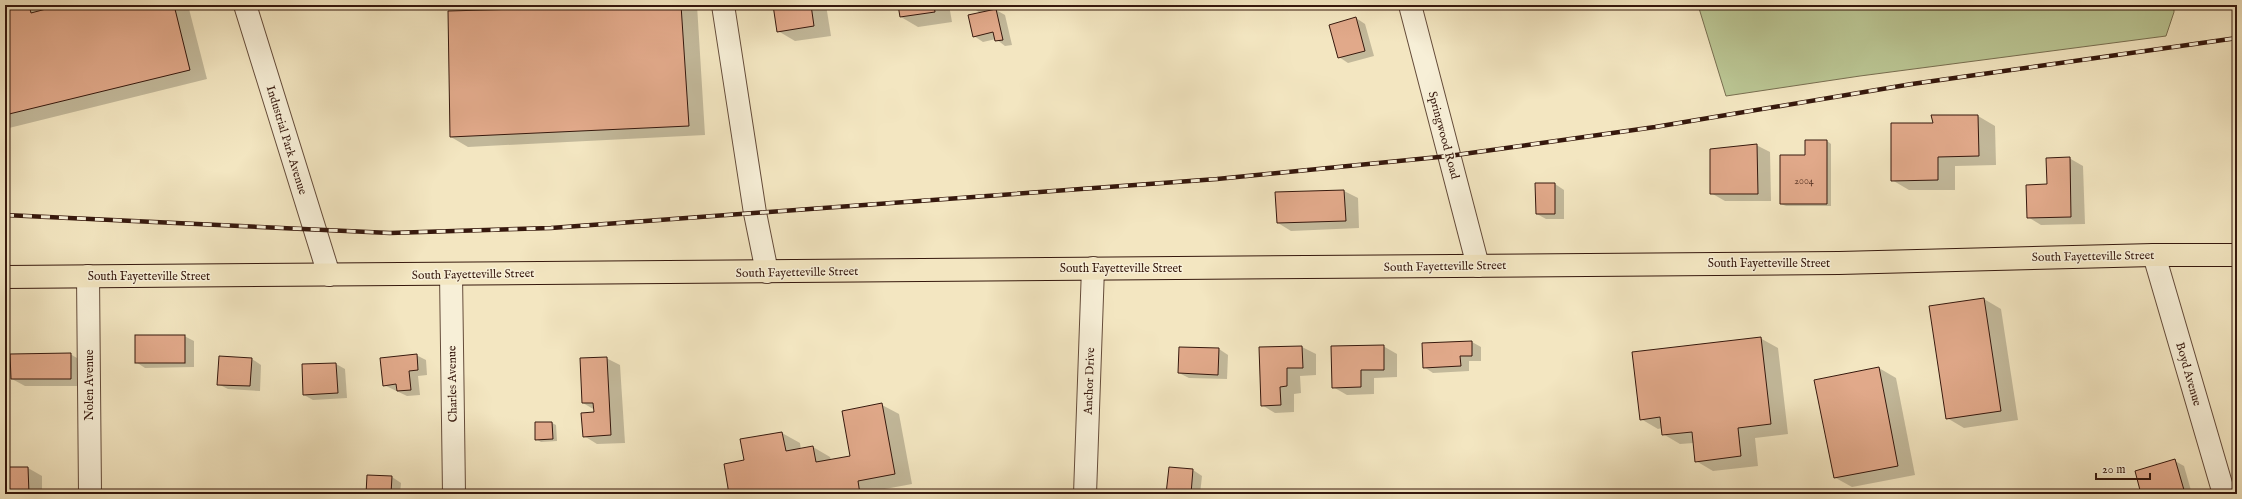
<svg xmlns="http://www.w3.org/2000/svg" width="2242" height="499" viewBox="0 0 2242 499" font-family="'IM FELL English',serif">
<rect width="100%" height="100%" fill="#f3e6c1"/>
<filter id="stains"><feTurbulence type="fractalNoise" baseFrequency=".005" numOctaves="4"/><feColorMatrix values="0 0 0 0 .2 0 0 0 0 .09 0 0 0 0 .02 0 0 0 .5 -.17"/></filter>
<radialGradient id="worn" r=".72"><stop offset=".6" stop-color="#630" stop-opacity="0"/><stop offset="1" stop-color="#630" stop-opacity=".3"/></radialGradient>
<path fill="#bac593" stroke="#786e50" d="M 1698,5 L 2174,5 L 2174,12 L 2166,36 L 1860,76 L 1726,96 Z"/>
<g fill="#0003">
<path d="M 5,5 L 43,5 L 45,10 L 65,5 L 188,5 L 207,79 L 5,129 Z"/>
<path d="M 557,5 L 697,5 L 705,135 L 468,147 L 451,137 L 558,9 Z"/>
<path d="M 774,5 L 826,5 L 831,36 L 795,41 L 778,31 Z"/>
<path d="M 854,5 L 887,5 L 861,9 Z"/>
<path d="M 899,5 L 949,5 L 952,22 L 918,27 L 901,17 Z"/>
<path d="M 969,5 L 1002,5 L 1002,9 L 996,10 L 1005,15 L 1012,45 L 1005,46 L 996,39 L 983,42 L 974,36 L 980,13 Z"/>
<path d="M 1356,18 L 1365,24 L 1374,56 L 1348,63 L 1339,57 Z"/>
<path d="M 1932,116 L 1978,116 L 1995,126 L 1996,165 L 1955,166 L 1955,190 L 1909,190 L 1892,180 L 1934,124 Z"/>
<path d="M 1827,141 L 1831,144 L 1831,206 L 1786,206 L 1781,204 L 1806,156 Z"/>
<path d="M 1756,145 L 1770,152 L 1771,201 L 1725,201 L 1711,193 Z"/>
<path d="M 2069,158 L 2083,166 L 2085,224 L 2041,225 L 2028,217 L 2048,185 Z"/>
<path d="M 1555,184 L 1564,190 L 1564,219 L 1546,219 L 1537,214 Z"/>
<path d="M 1344,191 L 1358,198 L 1359,228 L 1291,231 L 1278,223 L 1276,193 Z"/>
<path d="M 1984,299 L 2001,309 L 2018,420 L 1964,428 L 1947,418 Z"/>
<path d="M 184,336 L 194,341 L 194,367 L 145,368 L 136,362 Z"/>
<path d="M 1760,338 L 1778,348 L 1788,434 L 1755,438 L 1758,466 L 1713,471 L 1696,461 L 1694,443 L 1680,444 L 1663,434 L 1662,428 L 1658,429 L 1641,419 Z"/>
<path d="M 1472,342 L 1481,347 L 1481,361 L 1469,361 L 1469,371 L 1433,373 L 1424,367 Z"/>
<path d="M 1383,346 L 1397,354 L 1397,377 L 1374,378 L 1374,394 L 1347,395 L 1333,387 Z"/>
<path d="M 1302,347 L 1316,354 L 1316,375 L 1300,376 L 1301,393 L 1294,394 L 1294,412 L 1275,413 L 1262,405 L 1260,348 Z"/>
<path d="M 1219,349 L 1228,355 L 1227,379 L 1189,378 L 1179,373 Z"/>
<path d="M 70,354 L 84,362 L 84,386 L 25,386 L 12,379 Z"/>
<path d="M 416,355 L 426,360 L 427,375 L 418,376 L 420,395 L 407,396 L 384,385 Z"/>
<path d="M 606,358 L 620,365 L 625,443 L 597,444 L 584,436 L 595,413 L 595,410 L 583,403 Z"/>
<path d="M 252,359 L 261,365 L 260,391 L 228,389 L 218,384 Z"/>
<path d="M 336,364 L 345,369 L 347,398 L 313,400 L 304,395 Z"/>
<path d="M 1879,368 L 1896,378 L 1915,475 L 1852,487 L 1834,477 Z"/>
<path d="M 882,405 L 899,414 L 912,484 L 874,491 L 875,494 L 730,494 L 745,461 L 741,440 L 782,433 L 800,443 L 801,450 L 813,447 L 830,457 L 831,460 L 852,456 Z"/>
<path d="M 552,423 L 556,425 L 557,441 L 541,442 L 536,439 Z"/>
<path d="M 2175,461 L 2184,466 L 2192,494 L 2142,494 Z"/>
<path d="M 5,468 L 28,468 L 42,476 L 42,494 L 5,494 Z"/>
<path d="M 1170,468 L 1193,470 L 1202,476 L 1200,494 L 1167,494 Z"/>
<path d="M 392,477 L 401,483 L 400,494 L 367,494 Z"/>
</g>
<g fill="#e1a98a" stroke="#36180d">
<path d="M 5,5 L 29,5 L 31,13 L 61,5 L 174,5 L 190,70 L 5,115 Z"/>
<path d="M 556,5 L 681,5 L 689,126 L 450,137 L 448,11 L 556,8 Z"/>
<path d="M 773,5 L 811,5 L 814,26 L 777,32 Z"/>
<path d="M 898,5 L 934,5 L 935,12 L 900,17 Z"/>
<path d="M 996,9 L 1003,40 L 995,41 L 993,32 L 973,37 L 968,15 Z"/>
<path d="M 1356,17 L 1365,51 L 1338,58 L 1329,25 Z"/>
<path d="M 1931,115 L 1978,115 L 1979,156 L 1938,157 L 1938,180 L 1891,181 L 1891,123 L 1933,123 Z"/>
<path d="M 1805,140 L 1827,140 L 1827,204 L 1780,204 L 1780,155 L 1805,155 Z"/>
<path d="M 1757,144 L 1758,194 L 1710,194 L 1710,149 Z"/>
<path d="M 2070,157 L 2071,217 L 2027,218 L 2026,185 L 2047,184 L 2046,158 Z"/>
<path d="M 1535,183 L 1555,183 L 1555,214 L 1536,214 Z"/>
<path d="M 1344,190 L 1346,221 L 1277,223 L 1275,192 Z"/>
<path d="M 1984,298 L 2001,411 L 1946,419 L 1929,306 Z"/>
<rect x="135" y="335" width="50" height="28"/>
<path d="M 1761,337 L 1771,424 L 1738,428 L 1741,456 L 1695,462 L 1692,432 L 1662,435 L 1660,417 L 1640,420 L 1632,352 Z"/>
<path d="M 1472,341 L 1472,356 L 1460,356 L 1461,366 L 1423,368 L 1422,343 Z"/>
<path d="M 1384,345 L 1384,370 L 1361,370 L 1361,387 L 1332,388 L 1331,346 Z"/>
<path d="M 1302,346 L 1303,368 L 1287,368 L 1287,386 L 1280,387 L 1281,405 L 1261,406 L 1259,347 Z"/>
<path d="M 1179,347 L 1219,348 L 1218,375 L 1178,373 Z"/>
<path d="M 71,353 L 71,379 L 11,379 L 10,354 Z"/>
<path d="M 417,354 L 418,370 L 409,371 L 411,390 L 397,391 L 396,384 L 383,386 L 380,358 Z"/>
<path d="M 219,356 L 252,358 L 250,386 L 217,385 Z"/>
<path d="M 607,357 L 611,435 L 583,437 L 581,413 L 594,412 L 593,403 L 582,403 L 580,358 Z"/>
<path d="M 336,363 L 338,393 L 303,395 L 302,364 Z"/>
<path d="M 1879,367 L 1898,466 L 1834,478 L 1814,380 Z"/>
<path d="M 882,403 L 895,474 L 858,481 L 860,494 L 729,494 L 724,464 L 744,460 L 740,439 L 782,432 L 786,451 L 813,446 L 816,462 L 850,456 L 842,411 Z"/>
<path d="M 535,422 L 552,422 L 553,439 L 535,440 Z"/>
<path d="M 2175,459 L 2184,490 L 2171,494 L 2141,494 L 2135,471 Z"/>
<path d="M 5,467 L 28,467 L 29,494 L 5,494 Z"/>
<path d="M 1169,467 L 1193,469 L 1191,494 L 1166,494 Z"/>
<path d="M 367,475 L 392,476 L 391,494 L 366,494 Z"/>
</g>
<g fill="none" stroke-linecap="round" stroke-linejoin="round">
<defs>
<g id="minor">
<path d="M 723,5 L 755,213 L 767,272"/>
<path d="M 1410,5 L 1478,266"/>
<path d="M 2154,255 L 2224,494"/>
<path d="M 88,276 L 90,494"/>
<path d="M 1085,494 L 1093,268"/>
</g>
<g id="tertiary">
<path d="M 245,5 L 329,275"/>
<path d="M 451,274 L 454,494"/>
</g>
<path id="primary" d="M 5,277 L 1839,263 L 2154,255 L 2237,255"/>
</defs>
<use href="#minor" stroke="#654c3a" stroke-width="24"/>
<use href="#tertiary" stroke="#654c3a" stroke-width="24"/>
<use href="#primary" stroke="#36180d" stroke-width="24"/>
<use href="#minor" stroke="#f7efd7" stroke-width="22"/>
<use href="#tertiary" stroke="#f7efd7" stroke-width="22"/>
<use href="#primary" stroke="#f3e6c1" stroke-width="22"/>
<defs>
<path id="rail" d="M 5,215 L 390,233 L 551,228 L 1217,179 L 1449,156 L 1655,127 L 1912,84 L 2237,38"/>
</defs>
<use href="#rail" stroke="#36180d" stroke-width="4.5"/>
<use href="#rail" stroke="#f7efd7" stroke-width="3" stroke-dasharray="9" stroke-linecap="butt"/>
</g>
<g text-anchor="middle" stroke-width="3" stroke-linejoin="round" paint-order="stroke">
<g font-size="10" fill="#613c2c">
<text x="1804" y="184">2004</text>
</g>
<g font-size="12" fill="#36180d" stroke="#f7efd7">
<text transform="translate(1444 135) rotate(75)" y="4">Springwood Road</text>
<text transform="translate(287 140) rotate(73)" y="4">Industrial Park Avenue</text>
<text transform="translate(2093 256) rotate(-1)" y="4">South Fayetteville Street</text>
<text x="1769" y="267">South Fayetteville Street</text>
<text transform="translate(1445 266) rotate(-1)" y="4">South Fayetteville Street</text>
<text x="1121" y="272">South Fayetteville Street</text>
<text transform="translate(797 272) rotate(-1)" y="4">South Fayetteville Street</text>
<text transform="translate(473 274) rotate(-1)" y="4">South Fayetteville Street</text>
<text x="149" y="280">South Fayetteville Street</text>
<text transform="translate(2189 374) rotate(74)" y="4">Boyd Avenue</text>
<text transform="translate(1089 381) rotate(-88)" y="4">Anchor Drive</text>
<text transform="translate(452 384) rotate(-91)" y="4">Charles Avenue</text>
<text transform="translate(89 385) rotate(-90)" y="4">Nolen Avenue</text>
</g>
</g>
<rect width="2242" height="499" fill="none" stroke="#f3e6c1" stroke-width="20"/>
<rect x="6" y="6" width="2230" height="487" fill="none" stroke="#36180d" stroke-width="2"/>
<rect x="10" y="10" width="2222" height="479" fill="none" stroke="#36180d"/>
<path d="M2096 473v6h54v-6" fill="none" stroke="#36180d" stroke-width="2"/>
<text x="2102" y="473" font-size="12" fill="#36180d" stroke="#f7efd7" stroke-width="3" paint-order="stroke">20 m</text>
<rect width="100%" height="100%" filter="url(#stains)"/>
<rect width="100%" height="100%" fill="url(#worn)"/>
</svg>
